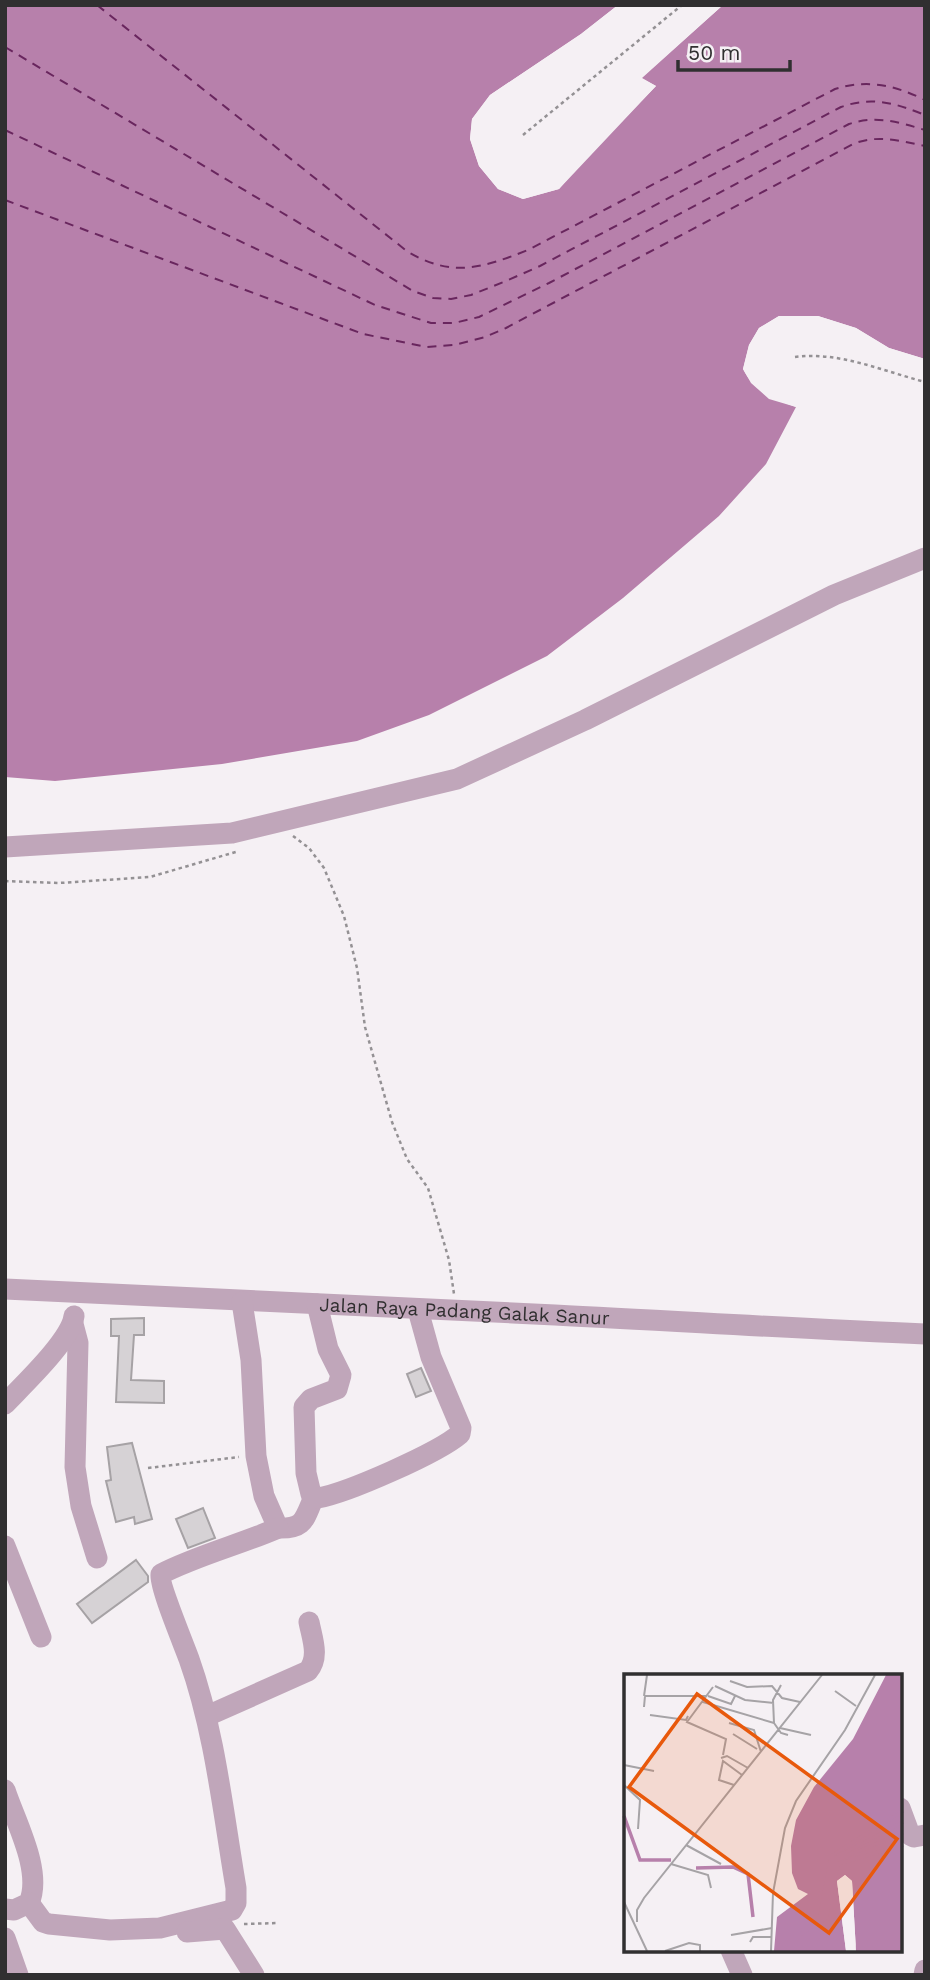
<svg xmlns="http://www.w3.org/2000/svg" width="930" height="1980" viewBox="0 0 930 1980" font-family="'Work Sans',sans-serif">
<rect width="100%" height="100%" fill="#f5f0f4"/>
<path fill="#b780ab" d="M 5,5 L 618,5 L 581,34 L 490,95 L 472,119 L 470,139 L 479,166 L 498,189 L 523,199 L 559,189 L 656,86 L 641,78 L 723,5 L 925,5 L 925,359 L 889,348 L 856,328 L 818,316 L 779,316 L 759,328 L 749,345 L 743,369 C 755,392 772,399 796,407 L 766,464 L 719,516 L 623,598 L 547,656 L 429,715 L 357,741 L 222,764 L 55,781 L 5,777 Z"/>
<g fill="#f5f0f4">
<path d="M 618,5 L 622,5 L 583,36 L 493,97 L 475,120 L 474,138 L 482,165 L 501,186 L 524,195 L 557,186 L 650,87 L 639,81 L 639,76 L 718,5 L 723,5 L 642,78 L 656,86 L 582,162 L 559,189 L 523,199 L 498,189 L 479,166 L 470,139 L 472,119 L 490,95 L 581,34 Z"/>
<path d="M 779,316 L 818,316 L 856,328 L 889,348 L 925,359 L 925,362 L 887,351 L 855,332 L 818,319 L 780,319 L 762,330 L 753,346 L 747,368 L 753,381 L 771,395 L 799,406 L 796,407 L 769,399 L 751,383 L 743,369 L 749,345 L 759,328 Z"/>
</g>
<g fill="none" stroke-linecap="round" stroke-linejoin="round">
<g stroke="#69265e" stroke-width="2" stroke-dasharray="9 7" stroke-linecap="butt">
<path d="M 97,5 L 408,252 C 453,278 482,268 528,250 L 835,89 C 868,79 894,85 925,100"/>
<path d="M 5,47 L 413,291 L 433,298 L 451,299 L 471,295 L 506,281 L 540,266 L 841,107 C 872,96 895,103 925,115"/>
<path d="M 5,130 L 375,305 L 431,323 L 454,323 L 479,317 L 549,283 L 849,124 C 876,115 898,122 925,130"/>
<path d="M 5,200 L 363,334 L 427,347 L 454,345 L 485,337 L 506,328 L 853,144 C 878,134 900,141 925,146"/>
</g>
</g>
<g fill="#d6d2d5" stroke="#a6a2a5" stroke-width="2">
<path d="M 144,1318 L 144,1335 L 134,1335 L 131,1380 L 164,1381 L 164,1403 L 116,1402 L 119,1336 L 111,1336 L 111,1319 Z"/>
<path d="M 421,1368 L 431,1391 L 416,1397 L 407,1374 Z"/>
<path d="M 132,1443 L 152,1519 L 135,1524 L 134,1517 L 116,1522 L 106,1481 L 111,1480 L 107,1447 Z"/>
<path d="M 203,1508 L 215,1538 L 188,1548 L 176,1519 Z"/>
<path d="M 136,1560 L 148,1576 L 148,1582 L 92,1623 L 77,1604 Z"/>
</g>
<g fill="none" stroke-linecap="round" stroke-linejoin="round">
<g stroke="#949194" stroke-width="2.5" stroke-dasharray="3.5 3.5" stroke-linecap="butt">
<path d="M 523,135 L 682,5"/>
<path d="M 795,357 C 838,351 883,371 925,382"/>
<path d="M 293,836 L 309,848 L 324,868 L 344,916 L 357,968 L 365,1027 L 392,1122 L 407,1159 L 428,1188 L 449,1260 L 454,1294"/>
<path d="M 5,881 L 59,883 L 150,877 L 239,851"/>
<path d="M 148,1468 L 239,1457"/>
<path d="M 244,1924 L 279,1923"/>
</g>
<g stroke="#c0a6ba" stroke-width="21">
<path d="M 5,847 L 232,833 L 457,779 L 585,720 L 834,595 L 925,558"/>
<path id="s1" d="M 5,1289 C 189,1299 372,1306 555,1315 C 678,1321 801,1329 925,1334"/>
<path d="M 242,1302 L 251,1360 L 256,1456 L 264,1496 L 278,1528 C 305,1529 304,1519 314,1497"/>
<path d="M 317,1304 L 328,1349 L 341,1375 L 337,1389 L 311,1399 L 304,1407 L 306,1473 L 311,1494 L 318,1498 C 347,1493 438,1453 460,1434 L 461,1428 L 431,1357 L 418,1310"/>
<path d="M 73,1324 L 78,1343 L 75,1467 L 81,1506 L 97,1558"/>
<path d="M 5,1404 C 23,1385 71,1340 74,1316"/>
<path d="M 5,1546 L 41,1637"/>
<path d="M 207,1716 L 308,1671 C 320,1657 312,1638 309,1622"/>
<path d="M 5,1790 C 15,1821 43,1871 29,1903 L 14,1910 L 5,1909"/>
<path d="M 900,1808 L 910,1835 L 914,1837 L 925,1835"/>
<path d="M 29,1903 L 43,1922 L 49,1924 L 110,1930 L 160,1928 L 232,1910 L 236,1903 L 236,1888 C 223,1812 215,1732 189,1659 C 184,1645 158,1583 161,1574 C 198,1555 239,1545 278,1528"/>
<path d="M 187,1932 L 225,1929 L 254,1975"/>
<path d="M 5,1938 L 18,1975"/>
<path d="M 731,1950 L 742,1975"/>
<path d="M 924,1975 L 925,1970"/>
</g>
</g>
<g text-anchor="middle" stroke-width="7" stroke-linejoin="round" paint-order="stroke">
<g font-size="19" fill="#302f30" stroke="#f5f0f4">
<text dy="7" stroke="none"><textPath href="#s1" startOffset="460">Jalan Raya Padang Galak Sanur</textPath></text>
</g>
</g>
<g transform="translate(624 1674)">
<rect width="278" height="278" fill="#f5f0f4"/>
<path d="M 262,1 L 278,1 L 278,277 L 232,277 L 228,207 L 221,201 L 213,207 L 222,277 L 150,277 L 153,243 L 184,220 L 174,215 L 168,199 L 167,172 L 172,146 L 190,113 L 229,65 Z" fill="#b780ab"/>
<path d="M 221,201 L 228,207 L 232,277 L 221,204 L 217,208 L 227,272 L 222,277 L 213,207 Z" fill="#f5f0f4"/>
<path fill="none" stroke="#b780ab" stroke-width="3.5" d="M 0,142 L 16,186 L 47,186M 72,194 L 109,193 L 124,200 L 129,243M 185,254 L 198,243 L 209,185 L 279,148M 189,254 L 202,244 L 214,190 L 279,171M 180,258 L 200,244 L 211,187 L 279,159M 176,261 L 196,242 L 207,182 L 279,137"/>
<path fill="none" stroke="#a6a3a6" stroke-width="2" d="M 106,7 L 123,13 L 148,12 L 158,24 L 176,28M 157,11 L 149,26 L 150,49 L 157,59 L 164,61M 91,12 L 121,26 L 150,29M 89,13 L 63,48 L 102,65 L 99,81M 211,17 L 232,32M 20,22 L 23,1M 84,22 L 107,30 L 111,22M 79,28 L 150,49M 20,33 L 21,22 L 82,22M 26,41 L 62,46 L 64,42M 105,49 L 130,56 L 137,78M 156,54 L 187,61M 109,60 L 133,75M 97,84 L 103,82 L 124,94M 0,91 L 30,97M 0,111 L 16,126 L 14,155M 110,111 L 95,106 L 99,87 L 118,101M 62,171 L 97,190M 47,190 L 84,201 L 87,214M 0,228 L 23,277M 13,248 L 13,236 L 20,224 L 198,1M 107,261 L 148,254M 126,268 L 129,263 L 148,263M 41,277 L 65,269 L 76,271 L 76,277M 147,277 L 149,219 L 161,154 L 172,127 L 221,56 L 251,1"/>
<path fill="#e8590c" fill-opacity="0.15" stroke="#e8590c" stroke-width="3.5" d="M 73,20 L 273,165 L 205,259 L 5,113 Z"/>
<rect width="278" height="278" fill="none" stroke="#302f30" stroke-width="3.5"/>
</g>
<rect width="930" height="1980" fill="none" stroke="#302f30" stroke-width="14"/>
<path d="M678 60v10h112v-10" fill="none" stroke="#302f30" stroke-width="3.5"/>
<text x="688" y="60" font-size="21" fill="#302f30" stroke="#f5f0f4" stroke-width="5" paint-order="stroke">50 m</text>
</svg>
